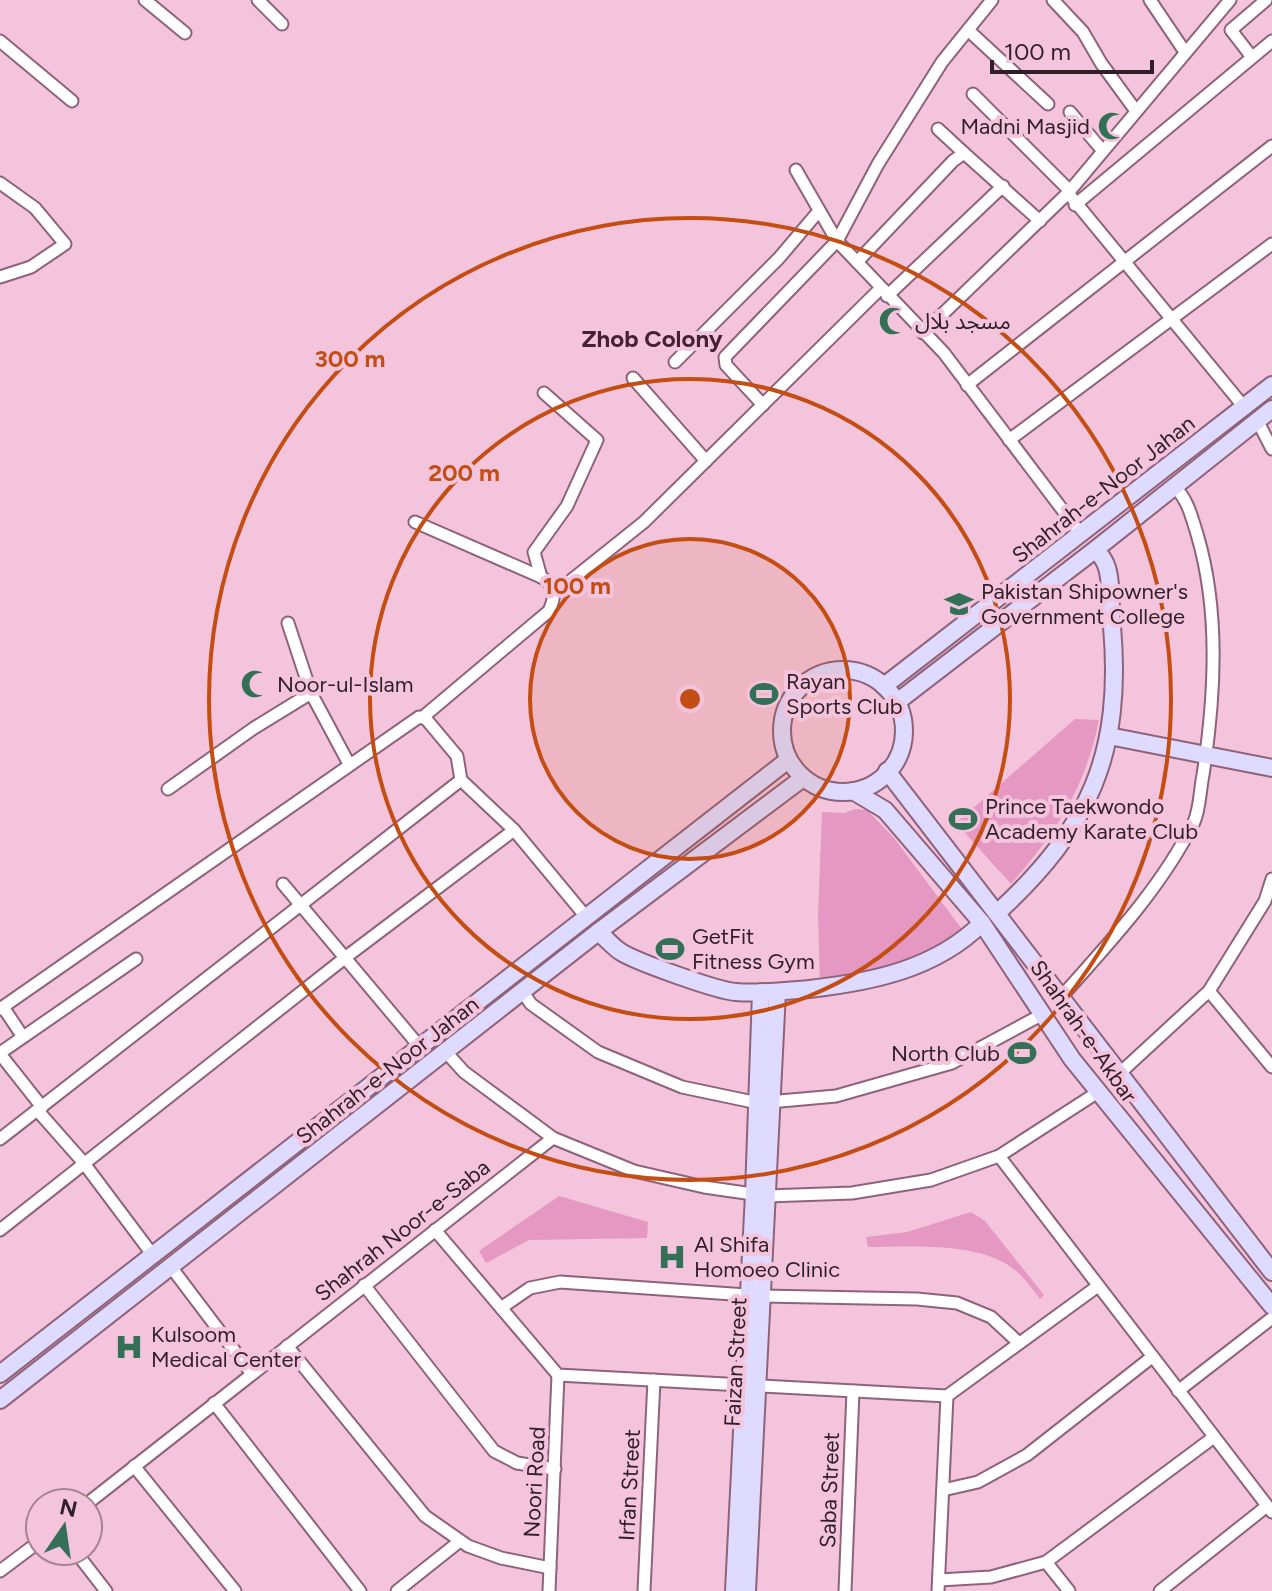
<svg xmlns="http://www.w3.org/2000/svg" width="1272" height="1591" viewBox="0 0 1272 1591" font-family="Figtree,'Noto Sans Arabic',sans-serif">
<rect width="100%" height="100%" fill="#f4c4dc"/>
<g fill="#e598c1">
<path d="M 1075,719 L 1099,720 C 1085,789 1056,832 1011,884 L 956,823 Z"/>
<path d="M 855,809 L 867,810 L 894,838 L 964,932 L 900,966 L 820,984 L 818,915 L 822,812 L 844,813 Z"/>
<path d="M 559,1196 L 648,1222 L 647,1238 L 529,1240 L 486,1263 L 479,1251 Z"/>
<path d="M 971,1212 L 985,1221 L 1044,1295 L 1040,1299 C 1032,1289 1025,1278 1015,1270 C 979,1241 912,1247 868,1247 L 866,1237 L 907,1232 Z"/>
</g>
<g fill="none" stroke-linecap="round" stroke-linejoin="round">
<defs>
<g id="street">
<path d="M 145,0 L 185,33"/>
<path d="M 258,0 L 282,24"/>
<path d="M 1053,0 L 1083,32 L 1101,63 L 1136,111"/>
<path d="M 1150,0 L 1185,52"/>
<path d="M 968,30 L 1048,104"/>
<path d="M 0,41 L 72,101"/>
<path d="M 1251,56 L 1231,30 L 1266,0"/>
<path d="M 973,94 L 1070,191"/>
<path d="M 1070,112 L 1102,150"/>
<path d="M 938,129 L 964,153"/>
<path d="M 796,170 L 837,241 L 944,353 L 1080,533"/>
<path d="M 0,183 L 35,208 L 65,244 L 31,267 L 0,277"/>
<path d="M 1068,193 L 1244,407"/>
<path d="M 1075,205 L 1272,41"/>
<path d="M 857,262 L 953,161 L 964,153 L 1040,221"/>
<path d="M 887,296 L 1003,186"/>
<path d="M 923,333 L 1068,193 L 1230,0"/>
<path d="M 675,362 L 779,258 L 818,212"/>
<path d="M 633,378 L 706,461"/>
<path d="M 967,385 L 1272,146"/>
<path d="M 763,405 L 726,365 L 725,357 L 837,241 L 878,164 L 942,62 L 992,0"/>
<path d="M 1257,420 L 1272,449"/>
<path d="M 1009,440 L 1272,244"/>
<path d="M 415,522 L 541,577 C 556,585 556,596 549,611 L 423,717"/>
<path d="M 541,577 L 534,552 L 567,506 L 597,440 L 544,393"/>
<path d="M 554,594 L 644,522 L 880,289"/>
<path d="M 288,623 L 311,693 L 349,764"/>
<path d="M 168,789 L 254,728 L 311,693"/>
<path d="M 283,884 L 420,1047"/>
<path d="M 522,991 L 531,1004 L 598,1052 L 682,1087 L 758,1103 L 836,1096 L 952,1063 L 1043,1014"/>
<path d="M 1209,991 L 1272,1067"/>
<path d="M 1062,996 C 1110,942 1161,888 1194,822 C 1200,809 1200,789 1203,775 C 1215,696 1220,611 1197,534 C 1191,515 1188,500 1174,486"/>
<path d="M 3,1007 L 23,1037"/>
<path d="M 0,1009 L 419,717 L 426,719 L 457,756 L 461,780 L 514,830 L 587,918"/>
<path d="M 445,1051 L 464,1072 L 553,1138 L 634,1171 L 704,1187 L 767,1196 L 852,1193 L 931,1180 L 999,1156 L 1098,1092"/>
<path d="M 0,1053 L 136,959"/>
<path d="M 0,1054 L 42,1107"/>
<path d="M 1120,1073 L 1209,991 L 1265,901 L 1272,879"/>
<path d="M 38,1111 L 83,1162 L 152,1254"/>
<path d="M 0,1139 L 461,780"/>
<path d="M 999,1156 L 1272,1512"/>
<path d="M 0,1230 L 346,957 L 514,830"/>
<path d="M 435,1230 L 558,1375 L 947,1396 L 1098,1286"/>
<path d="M 171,1267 L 252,1374"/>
<path d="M 364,1285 L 494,1451 L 517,1463 L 555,1469"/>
<path d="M 501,1308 L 530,1288 L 560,1282 L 761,1296 L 917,1299 L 957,1303 L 991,1317 L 1019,1343"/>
<path d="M 287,1346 L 425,1516 L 468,1546 L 501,1558 L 550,1568"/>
<path d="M 1178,1391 L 1272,1318"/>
<path d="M 214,1403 L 360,1591"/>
<path d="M 134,1466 L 235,1591"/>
<path d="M 943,1490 L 978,1482 L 1027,1455 L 1152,1357"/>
<path d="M 88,1503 L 553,1138"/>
<path d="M 75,1551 L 106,1591"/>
<path d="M 1046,1562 L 1069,1591"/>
<path d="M 0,1571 L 40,1541"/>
<path d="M 939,1580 L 991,1577 L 1046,1562 L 1214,1437"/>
<path d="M 397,1591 L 460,1541"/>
<path d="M 549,1591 L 558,1375"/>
<path d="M 644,1591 L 654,1380"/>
<path d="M 845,1591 L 853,1391"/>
<path d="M 938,1591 L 947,1396"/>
<path d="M 1160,1591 L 1267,1506"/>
</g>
<g id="secondary">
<circle cx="843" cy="731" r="61"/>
<path d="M 884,686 L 1272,385"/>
<path d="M 897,702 L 1096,549 L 1272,409"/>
<path d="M 1109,736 L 1272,768"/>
<path d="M 887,771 L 1272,1272"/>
<path d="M 853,791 L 885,810 L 982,923 L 1072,1059 L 1272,1306"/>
<path d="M 997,913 C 1090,828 1123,753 1112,626 C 1110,609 1112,579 1106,565 C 1104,559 1099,554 1096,549"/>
<path d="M 598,932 C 606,938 613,947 621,952 C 637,962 718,991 736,992 C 760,994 785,991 809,989 C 872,982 936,969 982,923"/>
<path d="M 0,1374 L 788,760"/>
<path d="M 0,1400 L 598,932 L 803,778"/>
<path d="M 734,1591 L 754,1194 L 761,992"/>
<path d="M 747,1591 L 777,992"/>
</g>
</defs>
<use href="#street" stroke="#8e637a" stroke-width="15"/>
<use href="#secondary" stroke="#8e637a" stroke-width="20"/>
<use href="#street" stroke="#fff" stroke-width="11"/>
<use href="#secondary" stroke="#dfdaff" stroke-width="16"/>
</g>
<circle cx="690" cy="699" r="160" fill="#c34d12" fill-opacity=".12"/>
<g fill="none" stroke="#c34d12" stroke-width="4">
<circle cx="690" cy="699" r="160"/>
<circle cx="690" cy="699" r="320"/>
<circle cx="690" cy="699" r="481"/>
</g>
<defs>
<symbol id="mosque-bare" viewBox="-9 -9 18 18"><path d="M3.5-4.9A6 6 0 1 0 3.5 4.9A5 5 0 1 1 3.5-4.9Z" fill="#346f58" stroke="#f4c4dc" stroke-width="2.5" paint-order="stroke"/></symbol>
<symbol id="university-bare" viewBox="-9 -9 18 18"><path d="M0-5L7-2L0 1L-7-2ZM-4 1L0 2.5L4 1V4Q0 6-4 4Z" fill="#346f58" stroke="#f4c4dc" stroke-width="2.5" paint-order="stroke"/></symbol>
<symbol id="stadium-bare" viewBox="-9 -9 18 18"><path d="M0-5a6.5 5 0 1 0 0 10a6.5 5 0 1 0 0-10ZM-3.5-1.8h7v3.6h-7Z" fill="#346f58" stroke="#f4c4dc" stroke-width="2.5" paint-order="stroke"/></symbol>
<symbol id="hospital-bare" viewBox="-9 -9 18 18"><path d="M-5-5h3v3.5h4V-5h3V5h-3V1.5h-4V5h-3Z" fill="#346f58" stroke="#f4c4dc" stroke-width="2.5" paint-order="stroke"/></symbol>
</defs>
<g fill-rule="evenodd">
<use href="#mosque-bare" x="1092" y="106" width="40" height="40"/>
<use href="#mosque-bare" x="873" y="301" width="40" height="40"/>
<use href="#university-bare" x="939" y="584" width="40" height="40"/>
<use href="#mosque-bare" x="235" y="664" width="40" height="40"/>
<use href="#stadium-bare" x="744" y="674" width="40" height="40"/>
<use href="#stadium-bare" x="943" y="799" width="40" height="40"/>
<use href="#stadium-bare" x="650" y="929" width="40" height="40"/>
<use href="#stadium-bare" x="1002" y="1033" width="40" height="40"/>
<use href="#hospital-bare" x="652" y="1237" width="40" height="40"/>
<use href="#hospital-bare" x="109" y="1327" width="40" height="40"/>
</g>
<g text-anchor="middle" stroke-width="8" stroke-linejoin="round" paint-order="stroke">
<g font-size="22" fill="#301f28" stroke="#f4c4dc" text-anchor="start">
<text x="1090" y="134" text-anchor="end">Madni Masjid</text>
<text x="915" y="329">مسجد بلال</text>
<text x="981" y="599">Pakistan Shipowner's<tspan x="981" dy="25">Government College</tspan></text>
<text x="786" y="689">Rayan<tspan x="786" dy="25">Sports Club</tspan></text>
<text x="277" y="692">Noor-ul-Islam</text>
<text x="985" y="814">Prince Taekwondo<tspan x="985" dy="25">Academy Karate Club</tspan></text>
<text x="692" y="944">GetFit<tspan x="692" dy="25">Fitness Gym</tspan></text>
<text x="1000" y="1061" text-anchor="end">North Club</text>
<text x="694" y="1252">Al Shifa<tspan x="694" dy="25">Homoeo Clinic</tspan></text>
<text x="151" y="1342">Kulsoom<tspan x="151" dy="25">Medical Center</tspan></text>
</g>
<g font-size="22" fill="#301f28" stroke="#f4c4dc">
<text transform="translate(1103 489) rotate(-38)" y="8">Shahrah-e-Noor Jahan</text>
<text transform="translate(1084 1031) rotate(55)" y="8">Shahrah-e-Akbar</text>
<text transform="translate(387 1070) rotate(-38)" y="8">Shahrah-e-Noor Jahan</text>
<text transform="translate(402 1230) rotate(-38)" y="8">Shahrah Noor-e-Saba</text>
<text transform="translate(735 1362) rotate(-87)" y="8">Faizan Street</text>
<text transform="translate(534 1482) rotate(-87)" y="8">Noori Road</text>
<text transform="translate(629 1485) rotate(-87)" y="8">Irfan Street</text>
<text transform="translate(829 1490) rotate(-88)" y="8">Saba Street</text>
</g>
<g font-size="24" font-weight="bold" fill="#452135" stroke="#f4c4dc">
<text x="652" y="347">Zhob Colony</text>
</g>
</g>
<circle cx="690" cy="699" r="12" fill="#c34d12" stroke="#f4c4dc" stroke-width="4"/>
<g font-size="24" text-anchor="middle" font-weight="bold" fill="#c34d12" stroke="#f4c4dc" stroke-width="8" stroke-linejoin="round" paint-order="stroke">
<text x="350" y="367">300 m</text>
<text x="464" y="481">200 m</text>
<text x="577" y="594">100 m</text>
</g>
<g transform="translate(64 1527) rotate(13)"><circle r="38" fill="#f4c4dc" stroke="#a68294" stroke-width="2"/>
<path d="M0-6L14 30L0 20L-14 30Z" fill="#346f58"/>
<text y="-12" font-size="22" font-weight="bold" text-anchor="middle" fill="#301f28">N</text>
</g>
<path d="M992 60v12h160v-12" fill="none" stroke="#301f28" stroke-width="4"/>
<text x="1004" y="60" font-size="24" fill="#301f28" stroke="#f4c4dc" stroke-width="6" paint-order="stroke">100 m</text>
</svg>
